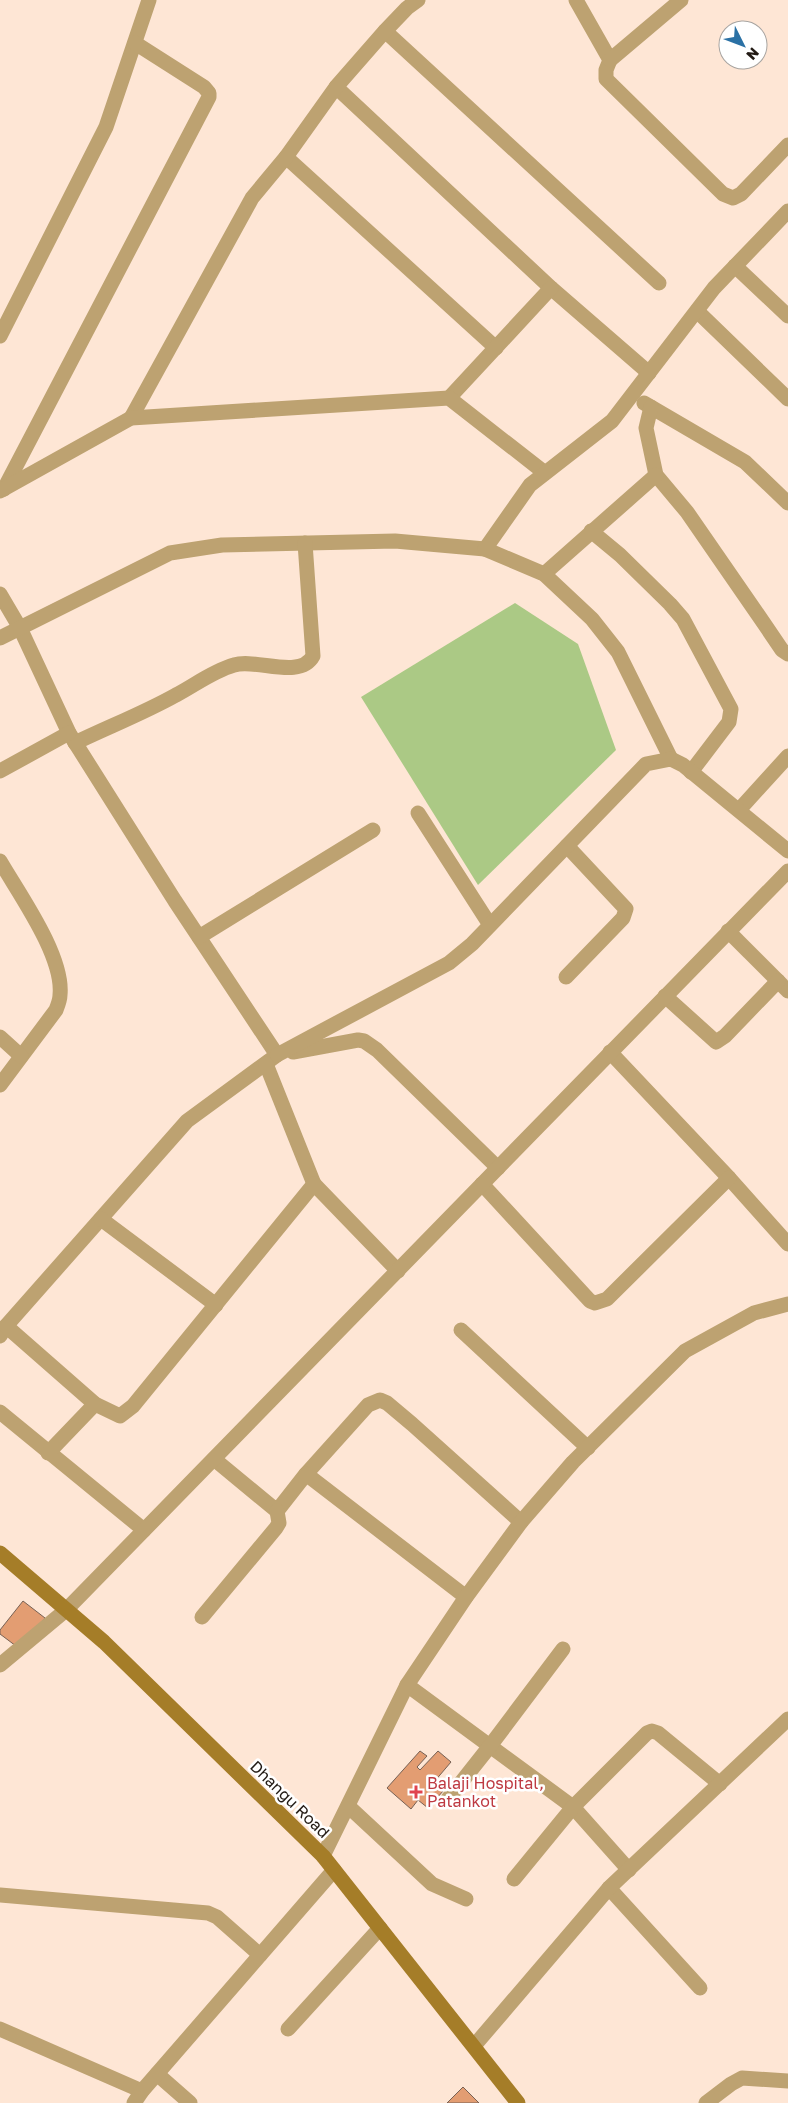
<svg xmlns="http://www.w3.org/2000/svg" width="788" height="2103" viewBox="0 0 788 2103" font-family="'Golos Text',sans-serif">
<rect width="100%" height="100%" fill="#fee6d5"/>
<path fill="#abc985" d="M 515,603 L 578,644 L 616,750 L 478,885 L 361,697 Z"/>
<g fill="#e39d72" stroke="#776154">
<path d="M 23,1601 L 45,1618 L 20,1649 L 0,1634 L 0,1630 Z"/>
<path d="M 420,1751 L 427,1756 L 417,1767 L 420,1770 L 438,1751 L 451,1762 L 434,1782 L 444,1790 L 428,1808 L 418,1800 L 411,1809 L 387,1788 Z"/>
<path d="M 463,2087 L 479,2103 L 447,2103 Z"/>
</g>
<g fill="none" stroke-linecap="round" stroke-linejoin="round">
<g stroke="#bda271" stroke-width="15">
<path d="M 576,0 L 610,60 L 606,70 L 606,79 L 723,194 L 733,198 L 741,194 L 788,145"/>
<path d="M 385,31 L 659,283"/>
<path d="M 610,60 L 681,0"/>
<path d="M 336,87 L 551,288 L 649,373"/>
<path d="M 286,157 L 496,348"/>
<path d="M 735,266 L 788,316"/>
<path d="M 697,311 L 788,399"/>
<path d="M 0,336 L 106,127 L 149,0"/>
<path d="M 449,398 L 551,288"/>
<path d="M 644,403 L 745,462 L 788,503"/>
<path d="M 651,407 L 646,428 L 656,475 L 687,512 L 763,622 L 782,650 L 788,654"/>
<path d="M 131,418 L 252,198 L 286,157 L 336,87 L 385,31 L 407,8 L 418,0"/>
<path d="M 4,489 L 209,97 L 209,93 L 204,87 L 135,43"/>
<path d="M 0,491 L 131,418 L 449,398 L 545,473"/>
<path d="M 591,531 L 620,555 L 670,604 L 683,619 L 731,709 L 729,722 L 691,772"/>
<path d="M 544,574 L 656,475"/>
<path d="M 0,594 L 20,628 L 69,733 L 175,901 L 277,1055 L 187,1121 L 6,1326 L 0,1336"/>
<path d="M 0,638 L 170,553 L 222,545 L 395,541 L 485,549"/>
<path d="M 75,743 C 108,727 144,713 176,695 C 195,685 213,671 234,665 C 256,658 300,680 313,656 L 305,543"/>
<path d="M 671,759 L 618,652 L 592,619 L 544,574 L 485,549 L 530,485 L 612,421 L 714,288 L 788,211"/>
<path d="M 0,771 L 69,733"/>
<path d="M 739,810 L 788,756"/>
<path d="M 418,813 L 490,925"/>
<path d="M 0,861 C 19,894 64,956 60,995 C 60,1000 58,1005 56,1010 L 0,1085"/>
<path d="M 728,931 L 788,991"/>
<path d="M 199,937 L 373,830"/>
<path d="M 566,977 L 623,918 L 626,909 L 567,846"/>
<path d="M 665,996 L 716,1042 L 725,1036 L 778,981"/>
<path d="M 0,1037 L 21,1056"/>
<path d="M 293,1052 L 358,1040 L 364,1041 L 377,1050 L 498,1168"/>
<path d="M 610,1052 L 729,1178 L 788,1244"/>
<path d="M 277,1055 L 449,963 L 472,944 L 646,764 L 671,759 L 683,765 L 788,851"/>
<path d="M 266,1064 L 314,1184"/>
<path d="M 482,1184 L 590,1301 L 595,1303 L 607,1299 L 729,1178"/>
<path d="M 101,1219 L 216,1305"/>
<path d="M 6,1326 L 95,1404 L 120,1416 L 133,1406 L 314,1184 L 398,1271"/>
<path d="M 461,1330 L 588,1448"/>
<path d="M 0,1412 L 144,1530"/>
<path d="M 48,1453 L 95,1404"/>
<path d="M 214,1459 L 277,1511 L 306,1474 L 368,1405 L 380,1400 L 387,1403 L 412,1424 L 521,1522"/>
<path d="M 306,1474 L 466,1597"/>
<path d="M 202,1617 L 276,1528 L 279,1523 L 277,1511"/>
<path d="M 0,1665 L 66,1610 L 788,871"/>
<path d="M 407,1685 L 573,1807 L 629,1870"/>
<path d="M 448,1799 L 490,1746 L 563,1649"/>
<path d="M 348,1806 L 432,1884 L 466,1899"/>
<path d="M 323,1856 L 407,1685 L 466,1597 L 521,1522 L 573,1462 L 685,1351 L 754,1313 L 788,1304"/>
<path d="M 514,1879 L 573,1807 L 647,1733 L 652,1731 L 658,1733 L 720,1784"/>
<path d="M 609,1888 L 700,1988"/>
<path d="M 0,1895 L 208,1913 L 217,1917 L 260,1955"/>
<path d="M 0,2029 L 142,2091"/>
<path d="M 288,2029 L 380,1928"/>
<path d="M 474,2046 L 609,1888 L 788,1719"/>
<path d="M 157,2074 L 190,2103"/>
<path d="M 134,2103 L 142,2091 L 334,1870"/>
<path d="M 706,2103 L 731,2084 L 742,2078 L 788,2081"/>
</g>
<path stroke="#a57d28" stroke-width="15" d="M 0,1553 L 104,1642 L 323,1856 L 518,2103"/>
</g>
<path fill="#e0444e" stroke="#fff" stroke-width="2" d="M413.5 1784.5h5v5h5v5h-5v5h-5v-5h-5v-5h5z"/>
<g text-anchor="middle" stroke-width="5" stroke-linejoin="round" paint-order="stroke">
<g font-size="16" fill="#be3a42" stroke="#fff" text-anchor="start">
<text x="427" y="1789">Balaji Hospital,<tspan x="427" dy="18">Patankot</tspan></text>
</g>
<g font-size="16" fill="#231b15" stroke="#fff">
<text transform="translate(290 1799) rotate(44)" y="6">Dhangu Road</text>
</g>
</g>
<g transform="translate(743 45) rotate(132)"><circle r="24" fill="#ffffff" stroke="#a7a4a1"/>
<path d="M0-4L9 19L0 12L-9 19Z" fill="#2b71a5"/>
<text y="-8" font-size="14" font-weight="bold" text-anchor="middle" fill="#231b15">N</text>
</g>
</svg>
